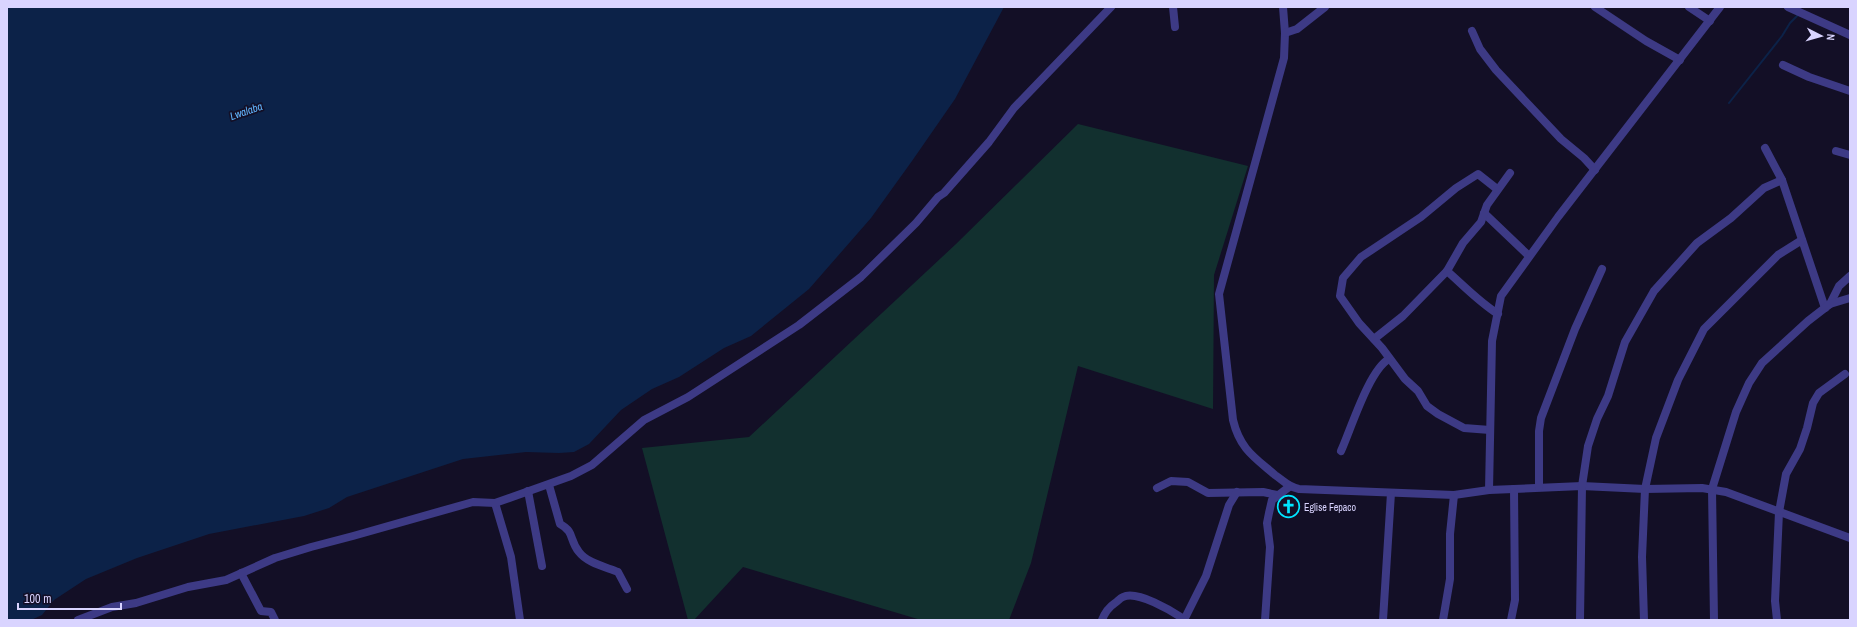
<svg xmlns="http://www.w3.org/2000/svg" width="1857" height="627" viewBox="0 0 1857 627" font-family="'Archivo Narrow',sans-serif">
<rect width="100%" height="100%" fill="#130f26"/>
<path fill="#12302f" d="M 1078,124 L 1248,166 L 1214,275 L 1213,409 L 1078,366 L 1031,563 L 1009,620 L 921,620 L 743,567 L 694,620 L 688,620 L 642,448 L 749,437 L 956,244 Z"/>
<path fill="#0c2248" d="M 7,7 L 1004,7 L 955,99 L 912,161 L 871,218 L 809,289 L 751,336 L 724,348 L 679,377 L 652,389 L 621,410 L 589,444 L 574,452 L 559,453 L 526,452 L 463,459 L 347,497 L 329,508 L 304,516 L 209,534 L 137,558 L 86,579 L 54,600 L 42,615 L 31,620 L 7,620 Z"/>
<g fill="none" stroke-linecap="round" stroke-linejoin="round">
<path stroke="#0c2248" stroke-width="2" d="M 1729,103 L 1782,36 L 1790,23 L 1798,15"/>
<g stroke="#3d3a85" stroke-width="8">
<path d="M 1173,7 L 1175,27"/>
<path d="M 1283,7 L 1285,33 L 1284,58 L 1219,294 L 1233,420 C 1240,449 1254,457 1275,475 C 1284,481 1288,487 1299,489 L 1454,495 L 1489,490 L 1582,486 L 1645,489 L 1702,488 L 1726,492 L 1850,538"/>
<path d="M 1595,7 L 1646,41 L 1680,60"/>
<path d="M 1689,7 L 1710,21"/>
<path d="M 1788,7 L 1850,35"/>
<path d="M 1472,31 L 1480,49 L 1496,70 L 1561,139 L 1584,158 L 1595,170"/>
<path d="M 1285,33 L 1297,29 L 1325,7"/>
<path d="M 1783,65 L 1809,77 L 1850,91"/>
<path d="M 1765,148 L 1782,180 L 1825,308"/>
<path d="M 1836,151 L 1850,155"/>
<path d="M 1484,213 L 1529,256"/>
<path d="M 1447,271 C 1464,286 1479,302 1498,314"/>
<path d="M 1830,304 L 1839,286 L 1850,276"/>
<path d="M 1374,339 L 1403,316 L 1447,271 L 1463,243 L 1481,222 L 1487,205 L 1510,173"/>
<path d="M 1490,430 L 1464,428 L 1438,414 L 1427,406 L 1418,391 L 1405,379 L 1382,348 L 1359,323 L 1340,296 L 1343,278 L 1361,257 L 1421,217 L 1456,188 L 1478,174 L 1497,189"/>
<path d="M 1341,451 C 1351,429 1369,370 1389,359"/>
<path d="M 549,485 L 560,524 C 575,532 569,540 579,552 C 587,563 606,567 618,572 L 627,589"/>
<path d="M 1539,487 L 1539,431 L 1541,418 L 1575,329 L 1602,269"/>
<path d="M 1157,488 L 1171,481 L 1188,482 L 1208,493 L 1263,492 L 1277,495"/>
<path d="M 1489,490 L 1492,341 L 1501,296 L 1558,217 L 1720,7"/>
<path d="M 528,491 L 542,566"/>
<path d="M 495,503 L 511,557 L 520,620"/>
<path d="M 241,573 L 261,611 L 271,612 L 275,620"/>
<path d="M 78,620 L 112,607 L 136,603 L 188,587 L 226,580 L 275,558 L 311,547 L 353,536 L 473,502 L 495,503 L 571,476 L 592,465 L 644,420 L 688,397 L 799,325 L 861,277 L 916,223 L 938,197 L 944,193 L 989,142 L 1014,108 L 1111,7"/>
<path d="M 1102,620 C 1105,612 1109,607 1115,603 C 1118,601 1120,598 1123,597 C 1137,590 1172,611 1184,619"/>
<path d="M 1184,620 L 1206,576 L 1229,505 L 1237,492"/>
<path d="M 1265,620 L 1270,547 L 1267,523 L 1269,513 L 1272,500 L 1289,487"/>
<path d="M 1383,620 L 1391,493"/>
<path d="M 1443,620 L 1450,579 L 1450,534 L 1454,495"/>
<path d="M 1511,620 L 1515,600 L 1514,489"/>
<path d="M 1580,620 L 1582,486 L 1588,446 L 1597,419 L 1608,396 L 1625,342 L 1654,291 L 1697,243 L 1731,218 L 1764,188 L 1782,180"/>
<path d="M 1644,620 L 1642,557 L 1645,489 L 1656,438 L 1678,380 L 1704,329 L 1778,255 L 1802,240"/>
<path d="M 1714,620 L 1712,489 L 1736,412 L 1749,383 L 1762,363 L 1808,321 L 1830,304 L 1850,298"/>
<path d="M 1777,620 L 1775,601 L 1779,512 L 1786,474 L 1800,449 L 1807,428 L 1813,403 L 1819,393 L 1845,374"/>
</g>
</g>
<defs>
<symbol id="church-ring" viewBox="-11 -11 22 22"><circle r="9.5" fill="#130f26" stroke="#00e5ff" stroke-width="1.5"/><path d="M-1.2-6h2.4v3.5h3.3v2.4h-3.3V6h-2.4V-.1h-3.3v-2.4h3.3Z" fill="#00e5ff"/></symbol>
</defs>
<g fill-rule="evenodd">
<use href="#church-ring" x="1276" y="494" width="25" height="25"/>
</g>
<g text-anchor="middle" stroke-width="3.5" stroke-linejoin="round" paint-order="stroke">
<g font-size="10" fill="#d9d4ff" stroke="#130f26" text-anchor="start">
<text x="1304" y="511">Eglise Fepaco</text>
</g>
<g font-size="11" font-style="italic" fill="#62b6ff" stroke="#130f26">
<text transform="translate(246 111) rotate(-19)" y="4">Lwalaba</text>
</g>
</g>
<rect width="1857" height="627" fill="none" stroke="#d9d4ff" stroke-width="16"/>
<g transform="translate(1821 36) rotate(96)" stroke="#130f26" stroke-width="3" paint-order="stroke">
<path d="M0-3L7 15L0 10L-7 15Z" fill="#d9d4ff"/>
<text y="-6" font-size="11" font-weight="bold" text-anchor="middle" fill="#d9d4ff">N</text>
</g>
<path d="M18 603v6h103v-6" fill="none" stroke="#d9d4ff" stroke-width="2"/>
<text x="24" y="603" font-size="12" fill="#d9d4ff" stroke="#130f26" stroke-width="3" paint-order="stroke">100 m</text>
</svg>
